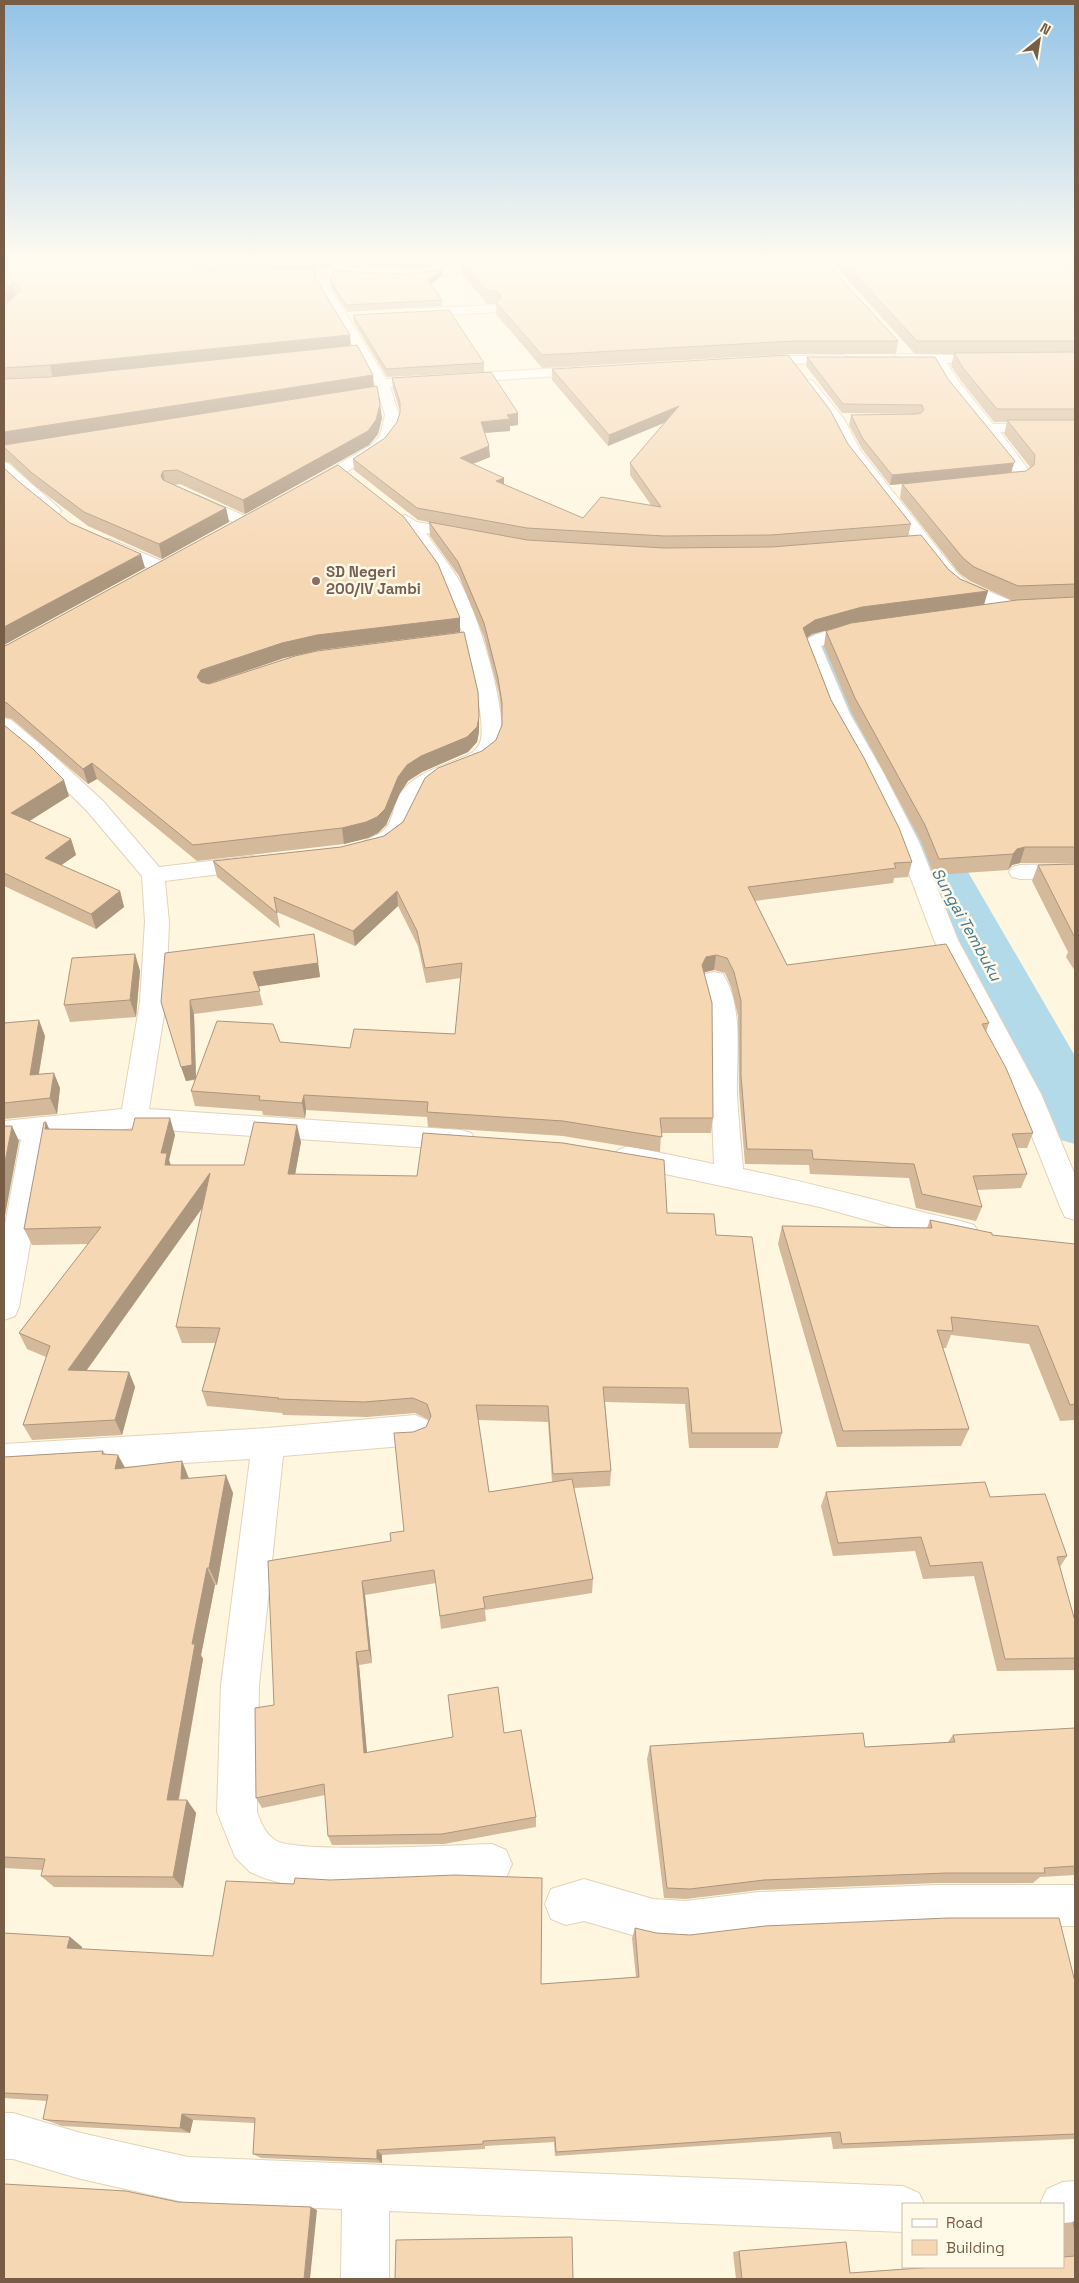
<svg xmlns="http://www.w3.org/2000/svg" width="1079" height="2283" viewBox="0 0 1079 2283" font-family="'Space Grotesk',sans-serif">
<rect width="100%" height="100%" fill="#fef6df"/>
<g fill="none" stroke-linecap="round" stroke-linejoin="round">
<path fill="#b2dae9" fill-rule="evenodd" d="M 773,529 L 789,533 L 795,542 L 832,626 L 947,836 L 1075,1056 L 1075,1144 L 1050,1137 L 889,836 L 784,626 L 751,542 L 757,533 Z"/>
<defs>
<g id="minor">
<path d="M 340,258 L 352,258 L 351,264 L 331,278 L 329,287 L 386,379 L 589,366 L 596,370 L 589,374 L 390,387 L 399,415 L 392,440 L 380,452 L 316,490 L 304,490 L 302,487 L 304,484 L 370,446 L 380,436 L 385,415 L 375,383 L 317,287 L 323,273 L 339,262 Z"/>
<path d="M 519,258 L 573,258 L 567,262 L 499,267 L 406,279 L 400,275 L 406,271 Z"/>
<path d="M 494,305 L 500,309 L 498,312 L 413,317 L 407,313 L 413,309 Z"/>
<path d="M 899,354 L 996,356 L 998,359 L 991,363 L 947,363 L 959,382 L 993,424 L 1075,424 L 1075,432 L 1000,432 L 1031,473 L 1022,483 L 990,488 L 984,486 L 982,483 L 984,480 L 1011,476 L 1015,473 L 948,387 L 934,362 L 894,361 L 892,358 Z"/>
<path d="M 844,355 L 851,359 L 849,362 L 754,365 L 747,361 L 754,357 Z"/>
<path d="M 808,380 L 813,381 L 844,419 L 860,450 L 958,574 L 969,583 L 1019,604 L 1022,608 L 1019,612 C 1003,616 959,593 946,582 L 848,454 L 830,420 L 801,384 Z"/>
<path d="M 4,462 L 9,464 L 59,508 L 61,511 L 59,514 L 47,514 L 4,475 Z"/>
<path d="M 194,494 L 252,519 L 254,522 L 252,525 L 240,525 L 188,502 L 186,499 L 188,496 Z"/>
<path d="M 405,515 L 417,522 L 467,531 L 473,532 L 475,536 L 473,540 L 467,541 L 426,533 C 436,548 448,562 457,577 C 477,609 504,699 502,737 C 502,744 497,752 492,757 C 473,777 435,772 420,797 C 407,818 413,837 385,848 C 377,852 372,853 363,851 L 360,846 C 366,837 378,837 385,829 C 394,820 393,804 400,794 C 418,769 448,766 473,752 C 477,748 480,745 481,739 C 485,719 471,666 466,644 L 447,644 L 445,640 L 447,636 L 463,634 L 440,578 L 406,530 L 397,520 L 399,517 Z"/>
<path d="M 109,539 L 169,564 L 172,568 L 169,572 L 157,572 L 103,548 L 101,544 L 103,540 Z"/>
<path d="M 860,623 L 866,625 L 869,629 L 866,633 L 841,638 L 821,646 L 850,714 L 883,772 L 919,842 L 958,940 L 1041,1094 L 1075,1175 L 1075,1220 L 1065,1217 L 1061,1209 L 1015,1094 L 934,940 L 897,842 L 863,772 L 830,714 L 802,644 C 810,632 845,627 860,623 Z"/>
<path d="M 4,718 L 11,720 L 52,754 L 103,801 L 159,867 L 252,856 L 260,858 L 263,863 L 260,868 L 252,870 L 165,881 L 169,922 L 166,1002 L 149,1109 L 461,1130 L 471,1133 L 475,1140 L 471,1147 L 461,1150 L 134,1128 L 49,1137 L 19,1307 L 15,1316 L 4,1320 L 4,1230 L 21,1139 L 4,1141 L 4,1121 L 122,1109 L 140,1002 L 145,922 L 142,876 L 87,811 L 38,762 L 4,734 Z"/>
<path d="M 1075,864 L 1075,878 L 1020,879 L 1012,877 L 1009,872 L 1012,867 L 1020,865 Z"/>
<path d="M 714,972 L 723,974 C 744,1009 736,1053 737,1092 C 738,1118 741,1144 743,1169 C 802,1181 860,1196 918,1211 C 937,1216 956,1219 974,1225 L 979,1233 L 974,1241 L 964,1245 L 938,1240 L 820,1207 L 618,1164 L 614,1157 L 618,1150 L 628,1146 L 714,1164 L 711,1093 L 712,1018 L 702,980 L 705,974 Z"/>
<path d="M 415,1415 L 427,1420 L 431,1430 L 427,1440 L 415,1445 L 283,1456 L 259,1685 L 257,1812 C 261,1823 265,1833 275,1840 C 294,1854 458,1845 492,1844 L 506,1850 L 512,1864 L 506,1878 L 492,1884 L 318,1888 L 284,1884 L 264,1878 L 250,1872 L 235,1857 L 217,1812 L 221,1685 L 250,1459 L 4,1474 L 4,1444 L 268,1428 Z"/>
<path d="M 584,1879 L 653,1899 L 686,1901 L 759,1892 L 937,1885 L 1075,1885 L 1075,1926 L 937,1927 L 759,1934 L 686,1943 L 653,1941 L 584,1921 L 566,1925 L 551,1919 L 545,1904 L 551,1889 Z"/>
<path d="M 4,2113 L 13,2113 L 81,2133 L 188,2157 L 903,2186 L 919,2193 L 924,2204 L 903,2204 L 903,2232 L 389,2211 L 389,2279 L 341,2279 L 342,2209 L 188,2203 L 81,2179 L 13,2159 L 4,2159 Z"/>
<path d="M 1075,2181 L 1075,2227 L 1063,2228 L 1063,2204 L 1040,2204 L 1047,2189 L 1063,2182 Z"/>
</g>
</defs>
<use href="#minor" stroke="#e3d3ba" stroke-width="2"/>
<use href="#minor" fill="#fff" fill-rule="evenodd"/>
</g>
<g fill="#d4b99b" fill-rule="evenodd">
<path d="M 4,258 L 339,258 L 337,261 L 323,269 L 315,269 L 316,280 L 351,346 L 374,386 L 382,418 L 378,434 L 369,445 L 245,514 L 180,484 L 174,485 L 226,508 L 229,522 L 162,559 L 88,526 L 36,487 L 10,463 L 4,461 Z"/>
<path d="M 349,258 L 492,258 L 463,262 L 898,341 L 896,354 L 792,354 L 542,368 L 496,314 L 496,304 L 487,304 L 462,274 L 461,262 L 405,269 L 350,267 Z"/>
<path d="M 828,258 L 1054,258 L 1073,278 L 1075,279 L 1075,863 L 1020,863 L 1012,865 L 1008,870 L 934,875 L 921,841 L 852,713 L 824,646 L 826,631 L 835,628 L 812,634 L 807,638 L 831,700 L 912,862 L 908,877 L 894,878 L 893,883 L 755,901 L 787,965 L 989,1023 L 986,1032 L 1033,1133 L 1027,1148 L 1017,1148 L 1027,1174 L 1021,1188 L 977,1190 L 982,1207 L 976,1221 L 916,1208 L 909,1178 L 810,1174 L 809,1165 L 745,1164 L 739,1091 L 738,1016 L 731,987 L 725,973 L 714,970 L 705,972 L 704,973 L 713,1118 L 711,1133 L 661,1133 L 660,1152 L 563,1136 L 428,1127 L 427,1117 L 306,1110 L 305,1118 L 263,1115 L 262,1111 L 195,1106 L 191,1091 L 195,1080 L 186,1081 L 161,1002 L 314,934 L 320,977 L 258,986 L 263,1005 L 194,1014 L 196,1077 L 280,1042 L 350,1048 L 455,1034 L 461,978 L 426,983 L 418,946 L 398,906 L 355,946 L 277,912 L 280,928 L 217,877 L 213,861 L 341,847 L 384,836 L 403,822 L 482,751 L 496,740 L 502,725 L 502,714 L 499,693 L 484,637 L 459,576 L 430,536 L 429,522 L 418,520 L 354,470 L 353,459 L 385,438 L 397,422 L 400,411 L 393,389 L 392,378 L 518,413 L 518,425 L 510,426 L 510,431 L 485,433 L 490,457 L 473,464 L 504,485 L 583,518 L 651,505 L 630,475 L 630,463 L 664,423 L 608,446 L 552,380 L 552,369 L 848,444 L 911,524 L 908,536 L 948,569 L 984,605 L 1013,601 L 970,581 L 959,573 L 900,498 L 902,484 L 890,485 L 862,449 L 849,425 L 851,415 L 918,414 L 842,413 L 806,366 L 807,357 L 948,379 L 1012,472 L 1026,471 L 1030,467 L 1004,434 L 1007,422 L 994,422 L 961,381 L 951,366 L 954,354 L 915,354 Z"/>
<path d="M 1058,258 L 1075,258 L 1075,277 Z"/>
<path d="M 442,270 L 442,276 L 431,284 L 442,300 L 442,306 L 347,312 L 331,287 L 330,280 L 404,274 Z"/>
<path d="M 353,315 L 484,363 L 484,372 L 387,377 L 354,323 Z"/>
<path d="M 460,618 L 460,632 L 319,650 L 284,658 L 209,684 L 478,692 L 479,732 L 477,742 L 468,752 L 422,772 L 408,781 L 400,793 L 386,825 L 378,833 L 368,838 L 344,844 L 197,861 L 97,779 L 88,784 L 12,719 L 4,717 L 4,646 Z"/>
<path d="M 4,725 L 69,796 L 29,821 L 71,839 L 76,855 L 61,865 L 120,891 L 124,907 L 96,929 L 4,886 Z"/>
<path d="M 1075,864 L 1075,971 L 1066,957 L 1068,952 L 1032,881 L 1038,865 Z"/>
<path d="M 135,954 L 140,971 L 136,1017 L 70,1022 L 64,1005 Z"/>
<path d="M 4,1023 L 45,1036 L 39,1074 L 60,1088 L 57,1114 L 4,1119 Z"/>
<path d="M 46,1122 L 49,1129 L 175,1135 L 169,1160 L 171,1165 L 244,1165 L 301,1142 L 295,1175 L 667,1213 L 716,1235 L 782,1433 L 778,1448 L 689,1448 L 685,1404 L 605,1402 L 611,1471 L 610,1486 L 574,1488 L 593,1579 L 592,1593 L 485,1610 L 486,1621 L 441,1629 L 436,1583 L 365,1595 L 372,1663 L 359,1665 L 367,1753 L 504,1733 L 536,1817 L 536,1827 L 444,1844 L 332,1845 L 328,1836 L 325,1795 L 262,1808 L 256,1798 L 274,1705 L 391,1541 L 404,1531 L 413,1432 L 426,1427 L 429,1420 L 415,1413 L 367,1417 L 283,1415 L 282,1413 L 207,1406 L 202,1391 L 215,1343 L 182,1343 L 176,1327 L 203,1207 L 87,1370 L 129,1372 L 135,1387 L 122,1435 L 32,1440 L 23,1425 L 46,1357 L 27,1349 L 19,1333 L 88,1244 L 32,1245 L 24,1229 ZM 478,1420 L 548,1422 L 552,1482 L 489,1492 Z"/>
<path d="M 930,1220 L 992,1235 L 1075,1244 L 1075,1420 L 1060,1421 L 1029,1344 L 951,1335 L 946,1348 L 943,1348 L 969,1429 L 961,1446 L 837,1447 L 778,1244 L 782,1226 L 927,1228 Z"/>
<path d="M 103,1451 L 105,1454 L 125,1468 L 182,1461 L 189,1478 L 233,1493 L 217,1585 L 215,1585 L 201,1655 L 203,1659 L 179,1800 L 187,1800 L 196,1813 L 183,1888 L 54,1887 L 41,1876 L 42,1870 L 4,1868 L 4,1457 Z"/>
<path d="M 826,1492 L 990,1497 L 1067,1556 L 1060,1567 L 1075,1621 L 1075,1670 L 997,1671 L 974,1576 L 923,1579 L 915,1551 L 833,1556 L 821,1506 Z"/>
<path d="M 1075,1728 L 1075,1875 L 1040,1877 L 1033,1883 L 937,1883 L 759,1890 L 686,1899 L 664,1898 L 647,1759 L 650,1746 L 865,1747 L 948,1742 L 953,1735 Z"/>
<path d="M 635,1928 L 656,1933 L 1075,1982 L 1075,2139 L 833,2149 L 831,2137 L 555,2156 L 554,2142 L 485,2146 L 485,2149 L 382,2155 L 382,2163 L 261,2158 L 253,2154 L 255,2123 L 193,2120 L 190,2133 L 62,2126 L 43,2119 L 47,2101 L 4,2098 L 4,1933 L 70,1937 L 82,1947 L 82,1949 L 541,1984 L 636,1977 L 632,1938 Z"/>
<path d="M 1075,2222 L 1075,2279 L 736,2279 L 733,2252 L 739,2251 L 850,2273 L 1064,2257 L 1063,2253 L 1063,2223 Z"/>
</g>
<g fill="#ac967e">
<path d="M 203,258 L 205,270 L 197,277 L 195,265 Z"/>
<path d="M 322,258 L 339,258 L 337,261 L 323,269 Z"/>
<path d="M 404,258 L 492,258 L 405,269 Z"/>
<path d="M 442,270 L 442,276 L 429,286 L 428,280 Z"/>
<path d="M 12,284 L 15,296 L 4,305 L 4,290 Z"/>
<path d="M 350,335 L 351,347 L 53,378 L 50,365 Z"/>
<path d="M 373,375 L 374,388 L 4,447 L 4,432 Z"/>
<path d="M 380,404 L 382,418 L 378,434 L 369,445 L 245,514 L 243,500 Z"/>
<path d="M 679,406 L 678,417 L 608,446 L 609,435 Z"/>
<path d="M 518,413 L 518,425 L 510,426 L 510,431 L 481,433 L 481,422 L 507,415 Z"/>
<path d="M 489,446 L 490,457 L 460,469 L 460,458 Z"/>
<path d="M 1014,463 L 1011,473 L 890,485 L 892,475 Z"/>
<path d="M 163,471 L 165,485 L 161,476 Z"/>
<path d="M 504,478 L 504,489 L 496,481 Z"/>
<path d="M 226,508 L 229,522 L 162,559 L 159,544 Z"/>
<path d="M 141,554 L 145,568 L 4,645 L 4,627 Z"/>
<path d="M 988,591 L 984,605 L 859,622 L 812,634 L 801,642 L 803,628 L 815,620 L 862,607 Z"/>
<path d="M 460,618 L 460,632 L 319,650 L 284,658 L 204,685 L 197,677 L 201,670 L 282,643 L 317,635 Z"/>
<path d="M 479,717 L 479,732 L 477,742 L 468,752 L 422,772 L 408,781 L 400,793 L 386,825 L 378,833 L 368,838 L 344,844 L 342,828 L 398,777 L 407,765 Z"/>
<path d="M 92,763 L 97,779 L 88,784 L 83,769 Z"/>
<path d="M 64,780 L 69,796 L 17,829 L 11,813 Z"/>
<path d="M 71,839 L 76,855 L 50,873 L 45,858 Z"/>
<path d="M 1025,847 L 1020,863 L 1012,865 L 1008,870 L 1013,854 L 1017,849 Z"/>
<path d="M 120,891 L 124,907 L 96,929 L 91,914 Z"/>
<path d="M 397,891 L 398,906 L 355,946 L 353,931 Z"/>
<path d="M 314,934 L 320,977 L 256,987 L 253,972 Z"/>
<path d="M 135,954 L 140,971 L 136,1017 L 130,1000 Z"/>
<path d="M 716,955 L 714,970 L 705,972 L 700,980 L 702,965 L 706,957 Z"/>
<path d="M 190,1000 L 194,1014 L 196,1079 L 186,1081 L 181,1067 Z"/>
<path d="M 39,1020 L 45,1036 L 36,1090 L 30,1075 Z"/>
<path d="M 54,1073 L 60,1088 L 57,1114 L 50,1098 Z"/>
<path d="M 304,1095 L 306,1110 L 305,1118 L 302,1103 Z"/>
<path d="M 170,1118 L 175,1135 L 169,1160 L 172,1170 L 170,1181 L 161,1153 Z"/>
<path d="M 46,1122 L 53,1138 L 45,1129 Z"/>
<path d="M 297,1125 L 301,1142 L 292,1191 L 288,1174 Z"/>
<path d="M 12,1126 L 19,1141 L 4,1221 L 4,1167 Z"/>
<path d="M 210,1173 L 215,1190 L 76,1385 L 68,1370 Z"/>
<path d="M 129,1372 L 135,1387 L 122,1435 L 115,1420 Z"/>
<path d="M 118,1455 L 128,1473 L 115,1469 Z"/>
<path d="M 182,1461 L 189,1480 L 181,1479 Z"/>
<path d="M 226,1475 L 233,1493 L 217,1585 L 209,1568 Z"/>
<path d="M 207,1568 L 215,1585 L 201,1655 L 203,1659 L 176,1813 L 167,1800 L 192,1644 Z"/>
<path d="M 362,1581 L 365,1595 L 372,1663 L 369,1650 Z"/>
<path d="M 356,1652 L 359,1665 L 368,1764 L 364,1753 Z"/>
<path d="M 187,1800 L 196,1813 L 183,1888 L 173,1877 Z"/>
<path d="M 70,1937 L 82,1947 L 80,1958 L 67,1948 Z"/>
<path d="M 182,2114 L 193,2120 L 190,2133 L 180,2128 Z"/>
<path d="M 377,2150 L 382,2155 L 382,2163 L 377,2159 Z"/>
<path d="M 311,2207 L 317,2210 L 310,2279 L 304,2279 Z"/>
</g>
<g fill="#f6d7b4" stroke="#ac967e">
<path d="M 4,258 L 254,258 L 203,258 L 195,265 L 203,270 L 315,269 L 314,276 L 350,335 L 50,365 L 4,368 L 4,304 L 9,302 L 20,291 L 17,285 L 12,284 L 4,290 Z"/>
<path d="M 504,258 L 822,258 L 898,341 L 794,341 L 542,355 L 496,302 L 501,298 L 501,295 L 495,291 L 487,291 L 461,262 Z"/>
<path d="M 840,258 L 1054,258 L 1073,278 L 1075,279 L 1075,341 L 917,341 Z"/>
<path d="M 442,270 L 428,280 L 442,300 L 346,305 L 330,280 L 334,271 L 404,274 Z"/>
<path d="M 449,310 L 484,363 L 386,369 L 353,315 Z"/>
<path d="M 357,345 L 373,375 L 4,432 L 4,379 L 50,377 Z"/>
<path d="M 1075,352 L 1075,409 L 997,409 L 963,368 L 954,353 Z"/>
<path d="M 788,355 L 830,410 L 848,444 L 911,524 L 771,535 L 664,536 L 527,528 L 417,508 L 353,459 L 385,438 L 397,422 L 400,413 L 400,402 L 392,378 L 491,372 L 518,413 L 507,415 L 510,419 L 481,422 L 489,446 L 460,458 L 504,478 L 496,481 L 583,518 L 601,497 L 661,507 L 630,463 L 679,406 L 609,435 L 552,369 Z"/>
<path d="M 807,357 L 935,357 L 948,379 L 1015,461 L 1014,463 L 892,475 L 863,439 L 851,415 L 916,414 L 921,413 L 924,410 L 922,405 L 843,404 Z"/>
<path d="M 377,386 L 380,404 L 376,420 L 368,431 L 243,500 L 177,470 L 163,471 L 161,476 L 163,480 L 226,508 L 159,544 L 84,512 L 32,473 L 6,449 L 4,448 L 4,445 Z"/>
<path d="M 1007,420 L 1075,420 L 1075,584 L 1018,586 L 974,567 L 963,558 L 902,484 L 1026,471 L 1034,465 L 1035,455 Z"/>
<path d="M 338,465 L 404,517 L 438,564 L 460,618 L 317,635 L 282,643 L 201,670 L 197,677 L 201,682 L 209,684 L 295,656 L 317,651 L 464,632 L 478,692 L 479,717 L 477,727 L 467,737 L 421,756 L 407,765 L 398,777 L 385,809 L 377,817 L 366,822 L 342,828 L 193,845 L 92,763 L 83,769 L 7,703 L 4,702 L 4,646 L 7,645 Z"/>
<path d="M 4,468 L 18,481 L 70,523 L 141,554 L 4,627 Z"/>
<path d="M 429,522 L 527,540 L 664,548 L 772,547 L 921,535 L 948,569 L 960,579 L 988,591 L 862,607 L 815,620 L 803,628 L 831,700 L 864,758 L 899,828 L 912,862 L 894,863 L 896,868 L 748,887 L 787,965 L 946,944 L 989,1023 L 982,1024 L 1006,1068 L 1033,1133 L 1012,1134 L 1027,1174 L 973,1176 L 982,1207 L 922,1194 L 914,1164 L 813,1159 L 812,1150 L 747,1149 L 741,1076 L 741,1001 L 734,972 L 727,958 L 716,955 L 706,957 L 702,965 L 712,1003 L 713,1118 L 660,1118 L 662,1137 L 563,1121 L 427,1112 L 428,1102 L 304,1095 L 302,1103 L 259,1100 L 260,1096 L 191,1091 L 217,1021 L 273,1024 L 280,1042 L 350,1048 L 354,1029 L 455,1034 L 462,963 L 425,968 L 417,931 L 397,891 L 353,931 L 274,897 L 277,913 L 213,861 L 341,847 L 384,836 L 403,822 L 425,778 L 438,768 L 482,751 L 496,740 L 502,725 L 502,703 L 498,678 L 484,623 L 458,562 Z"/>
<path d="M 1075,597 L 1075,847 L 1025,847 L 1017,849 L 1013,854 L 939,859 L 925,825 L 855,698 L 826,631 L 851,623 L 1017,600 Z"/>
<path d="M 4,725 L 32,748 L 64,780 L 11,813 L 71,839 L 45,858 L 120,891 L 91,914 L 4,873 Z"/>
<path d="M 1075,864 L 1075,938 L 1038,865 Z"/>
<path d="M 314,934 L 318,963 L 253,972 L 260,991 L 190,1000 L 192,1065 L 181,1067 L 161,1002 L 165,953 Z"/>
<path d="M 135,954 L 130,1000 L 64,1005 L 72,958 Z"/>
<path d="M 39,1020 L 30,1075 L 54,1073 L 50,1098 L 4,1103 L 4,1023 Z"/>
<path d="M 135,1118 L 170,1118 L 161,1153 L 167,1153 L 165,1165 L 244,1165 L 254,1122 L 297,1125 L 288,1174 L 417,1176 L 423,1133 L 563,1143 L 664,1160 L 667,1213 L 714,1214 L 716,1235 L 752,1237 L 782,1433 L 692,1433 L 688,1388 L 603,1387 L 611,1471 L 553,1474 L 548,1406 L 476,1405 L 489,1492 L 572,1479 L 593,1579 L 483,1597 L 485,1608 L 440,1616 L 434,1570 L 362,1581 L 369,1650 L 356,1652 L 364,1753 L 453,1737 L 448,1695 L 498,1687 L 504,1733 L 521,1730 L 536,1817 L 442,1834 L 328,1836 L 324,1784 L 256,1798 L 255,1708 L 274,1705 L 268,1561 L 391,1541 L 390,1533 L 404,1531 L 394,1433 L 413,1432 L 426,1427 L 431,1416 L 427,1404 L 413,1398 L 364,1402 L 278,1399 L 279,1398 L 202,1391 L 220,1328 L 176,1327 L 210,1173 L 68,1370 L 129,1372 L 115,1420 L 23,1425 L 50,1346 L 19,1333 L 101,1227 L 24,1229 L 44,1122 L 46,1122 L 45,1129 L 132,1130 Z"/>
<path d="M 4,1126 L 12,1126 L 4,1167 Z"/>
<path d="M 930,1220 L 992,1233 L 992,1235 L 1075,1244 L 1075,1404 L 1070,1405 L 1038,1326 L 951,1317 L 953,1331 L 937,1330 L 969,1429 L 843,1431 L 782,1226 L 932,1228 Z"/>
<path d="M 103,1451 L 102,1454 L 118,1455 L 115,1469 L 182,1461 L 181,1479 L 226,1475 L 209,1568 L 207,1568 L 192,1644 L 195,1644 L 167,1800 L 187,1800 L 173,1877 L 41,1876 L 45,1859 L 4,1857 L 4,1457 Z"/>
<path d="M 985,1482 L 990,1497 L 1045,1494 L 1067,1556 L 1057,1557 L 1075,1621 L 1075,1658 L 1005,1659 L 982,1562 L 930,1566 L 921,1537 L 838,1543 L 826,1492 Z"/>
<path d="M 1075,1728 L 1075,1866 L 1044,1868 L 1045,1873 L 947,1873 L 764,1880 L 690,1889 L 667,1888 L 650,1746 L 863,1733 L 865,1747 L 955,1742 L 953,1735 Z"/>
<path d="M 455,1875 L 542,1878 L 541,1984 L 639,1977 L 635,1928 L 656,1933 L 690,1935 L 765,1926 L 948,1918 L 1059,1918 L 1075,1982 L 1075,2134 L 842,2144 L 840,2132 L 556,2152 L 555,2137 L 483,2141 L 483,2144 L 377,2150 L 377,2159 L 253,2154 L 255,2118 L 182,2114 L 180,2128 L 48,2120 L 43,2119 L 48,2095 L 4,2093 L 4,1933 L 70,1937 L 67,1948 L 213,1956 L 226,1881 L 294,1884 L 295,1878 L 330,1880 Z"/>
<path d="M 4,2184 L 126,2191 L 178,2202 L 311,2207 L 304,2279 L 4,2279 Z"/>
<path d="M 1073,2222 L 1075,2222 L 1075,2232 Z"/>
<path d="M 572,2237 L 573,2279 L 395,2279 L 396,2240 Z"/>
<path d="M 846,2242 L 850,2273 L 934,2267 L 1063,2267 L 1063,2257 L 1075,2256 L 1075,2279 L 742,2279 L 739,2251 Z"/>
</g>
<linearGradient id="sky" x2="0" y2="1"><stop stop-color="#92c3e8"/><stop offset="0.45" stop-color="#fffbf1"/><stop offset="1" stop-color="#fffbf1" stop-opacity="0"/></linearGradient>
<rect width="1079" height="578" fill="url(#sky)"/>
<circle fill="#8d6e63" stroke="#fff9e7" stroke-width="2" cx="316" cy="581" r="5"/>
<g text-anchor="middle" stroke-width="5" stroke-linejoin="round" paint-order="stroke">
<g font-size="15" font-weight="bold" fill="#785e54" stroke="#fff9e7" text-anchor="start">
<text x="326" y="577">SD Negeri<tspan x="326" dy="17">200/IV Jambi</tspan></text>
</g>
<g font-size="16" font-style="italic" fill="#3f7a94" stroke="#fff9e7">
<text transform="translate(967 924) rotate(61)" y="6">Sungai Tembuku</text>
</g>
</g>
<rect width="1079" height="2283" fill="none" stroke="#775d45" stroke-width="10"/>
<rect x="902" y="2203" width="162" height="65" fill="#fff9e7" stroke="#c9bba6"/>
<rect x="912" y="2219" width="25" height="8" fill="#ffffff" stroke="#c9bba6"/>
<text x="946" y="2228" font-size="15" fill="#775d45">Road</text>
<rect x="912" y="2240" width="25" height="15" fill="#f6d7b4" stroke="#c9bba6"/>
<text x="946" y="2253" font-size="15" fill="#775d45">Building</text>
<g transform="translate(1039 40) rotate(30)" stroke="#fff9e7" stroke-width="4" paint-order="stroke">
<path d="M0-4L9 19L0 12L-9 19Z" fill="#775d45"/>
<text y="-8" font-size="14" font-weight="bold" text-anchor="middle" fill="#775d45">N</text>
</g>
</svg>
